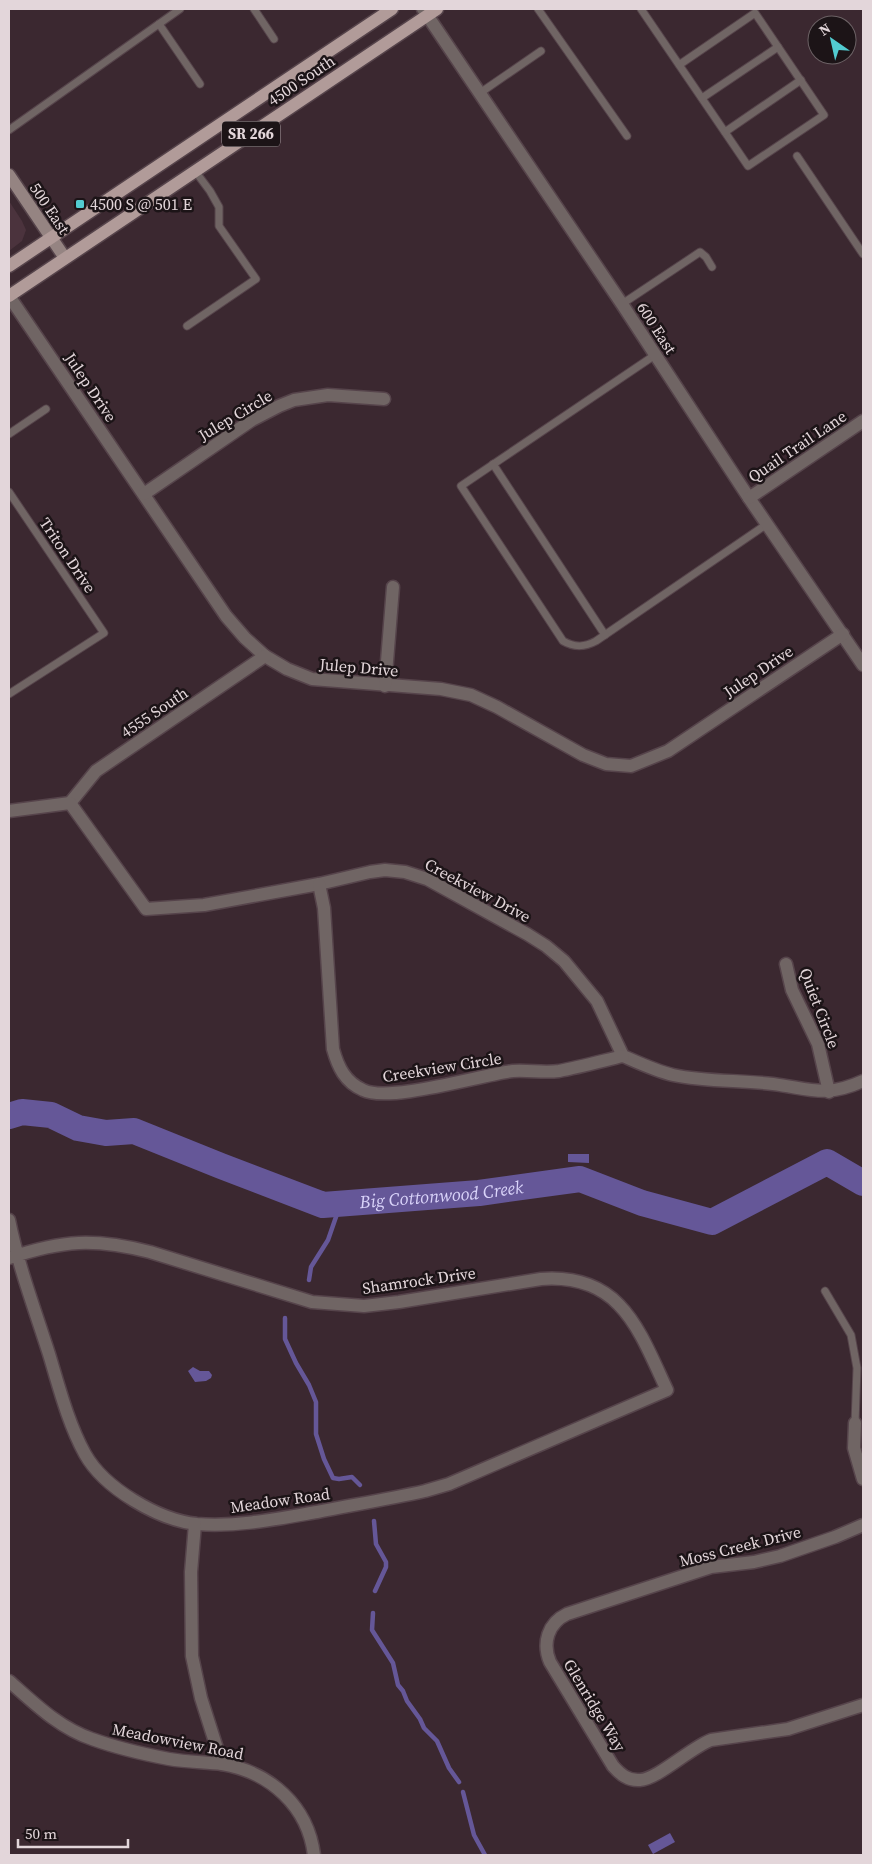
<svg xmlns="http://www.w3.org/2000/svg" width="872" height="1864" viewBox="0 0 872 1864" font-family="'Source Serif 4',serif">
<rect width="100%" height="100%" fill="#3b2830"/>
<path fill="#4b333d" d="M 9,201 L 22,221 L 26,230 L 22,241 L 9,251 Z"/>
<g fill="#655798">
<path d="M 568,1154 L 589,1154 L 589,1163 L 568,1162 Z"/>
<path d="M 193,1367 L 200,1371 L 209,1371 L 212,1375 L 211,1378 L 206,1381 L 195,1382 L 188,1371 Z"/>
<path d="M 670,1833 L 675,1842 L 653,1854 L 648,1845 Z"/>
</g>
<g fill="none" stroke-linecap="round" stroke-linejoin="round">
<g stroke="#655798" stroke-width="4.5">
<path d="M 309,1280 L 311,1267 L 328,1240 L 337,1214 L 338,1204"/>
<path d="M 285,1318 L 285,1339 L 296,1363 L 309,1385 L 316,1402 L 316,1434 L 324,1459 L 333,1478 L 339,1479 L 352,1477 L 360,1485"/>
<path d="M 374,1521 L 376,1544 L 386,1562 L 386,1567 L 375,1591"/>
<path d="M 373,1613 L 372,1630 L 393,1663 L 398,1685 L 403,1691 L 407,1701 L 420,1719 L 424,1728 L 437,1741 L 449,1768 L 459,1782"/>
<path d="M 463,1792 L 474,1835 L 485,1855"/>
</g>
<path stroke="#655798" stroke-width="26" id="s1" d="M 9,1116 L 22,1112 L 51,1115 L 78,1128 L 106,1133 L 134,1131 L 221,1166 L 323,1205 L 479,1193 L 580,1179 L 642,1203 L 712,1222 L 827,1162 L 863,1183"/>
<defs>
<g id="lane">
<path d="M 254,9 L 274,39"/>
<path d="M 538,9 L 627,136"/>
<path d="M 641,9 L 748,166 L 824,115 L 755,13 L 679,65"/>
<path d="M 159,24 L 200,84"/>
<path d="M 480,93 L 541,51"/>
<path d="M 702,98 L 778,47"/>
<path d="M 9,130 L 180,9"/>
<path d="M 725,132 L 801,80"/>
<path d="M 797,156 L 863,254"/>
<path d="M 622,304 L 700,252 L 706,257 L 712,267"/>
<path d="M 187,326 L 256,279 L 219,226 L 219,207 L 210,191 L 195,171"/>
<path d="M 655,355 L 461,486 L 563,641 C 575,648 585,647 596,641 L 767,524"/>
<path d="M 9,434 L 46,409"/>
<path d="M 493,464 L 605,635"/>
<path d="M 9,492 L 104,633 L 9,694"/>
<path d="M 825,1291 L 851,1335 L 857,1368 L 855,1423"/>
</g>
<g id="street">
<path d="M 423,9 L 622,304 L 749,498 L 863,665"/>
<path d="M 9,296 L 226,616 L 245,638 L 265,656 L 287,669 L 312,679 L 441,689 L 471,695 L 497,707 L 583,755 L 606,764 L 631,766 L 668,751 L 843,634"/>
<path d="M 144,494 L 252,420 L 279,406 L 294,400 L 328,395 L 384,399"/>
<path d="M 749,498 L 863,421"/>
<path d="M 385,686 L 393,587"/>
<path d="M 70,803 L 96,771 L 265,656"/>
<path d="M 9,811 L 70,803 L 146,909 L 204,905 L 319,884 L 370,872 L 385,870 L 405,872 L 427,879 L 527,934 L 546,946 L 564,961 L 597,1001 L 623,1056 C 639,1063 656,1071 673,1075 C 706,1082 740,1080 773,1084 C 811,1089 825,1098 863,1081"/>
<path d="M 319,884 L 324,908 L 333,1049 C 338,1067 345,1082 363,1090 C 389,1103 481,1075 513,1071 C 529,1070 544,1073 559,1071 C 580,1067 602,1061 623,1056"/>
<path d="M 786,964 L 792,990 L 818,1044 L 829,1092"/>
<path d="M 9,1220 C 18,1265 35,1310 49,1354 C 59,1387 68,1423 85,1454 C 104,1488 158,1520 197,1524 C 238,1527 277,1519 317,1512 C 353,1505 389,1499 425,1491 L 449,1484 L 667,1390 C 639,1330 621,1273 541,1279 L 399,1302 L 364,1306 L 312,1302 L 150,1252 C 94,1238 63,1240 9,1258"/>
<path d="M 855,1423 L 854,1448 L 863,1479"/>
<path d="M 195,1524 L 191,1572 L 192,1656 L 201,1698 L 222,1764"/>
<path d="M 863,1525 L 835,1537 L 780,1556 L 754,1562 L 711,1567 L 567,1614 C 548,1623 542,1643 550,1662 L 613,1766 C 620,1774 628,1781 640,1780 C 658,1779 690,1748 711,1740 L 788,1729 L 863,1705"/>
<path d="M 9,1681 C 34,1703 59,1728 92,1739 C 117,1748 143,1754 169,1759 C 186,1762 204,1762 222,1764 C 270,1772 308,1806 314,1855"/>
</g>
<path id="secondary" d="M 9,175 L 65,258"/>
<g id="primary">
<path d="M 9,266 L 392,9"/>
<path d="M 9,296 L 437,9"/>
</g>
</defs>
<use href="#lane" stroke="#56444b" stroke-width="9"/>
<use href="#street" stroke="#56444b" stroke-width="15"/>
<use href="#secondary" stroke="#56444b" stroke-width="15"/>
<use href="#primary" stroke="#56444b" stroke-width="15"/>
<use href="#lane" stroke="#706564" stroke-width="7"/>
<use href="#street" stroke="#706564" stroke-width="12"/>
<use href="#secondary" stroke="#958482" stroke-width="12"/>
<use href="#primary" stroke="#b19b99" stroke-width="12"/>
</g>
<rect fill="#52ccd1" stroke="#1c1417" stroke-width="2" x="75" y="199" width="10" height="10" rx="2.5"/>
<g text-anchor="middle" stroke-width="5" stroke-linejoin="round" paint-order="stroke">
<rect fill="#1c1417" stroke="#a79ca0" stroke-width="1" x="222" y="121.5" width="58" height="25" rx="4"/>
<g font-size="15" font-weight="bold" fill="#e3d6da">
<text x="251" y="139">SR 266</text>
</g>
<g font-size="16" fill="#e3d6da" stroke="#1c1417">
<text transform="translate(301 80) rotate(-34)" y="6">4500 South</text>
<text transform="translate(50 208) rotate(56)" y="6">500 East</text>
<text transform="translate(657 328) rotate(57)" y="6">600 East</text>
<text transform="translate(91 387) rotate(56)" y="6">Julep Drive</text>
<text transform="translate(235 415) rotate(-31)" y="6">Julep Circle</text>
<text transform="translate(797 446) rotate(-34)" y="6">Quail Trail Lane</text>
<text transform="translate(68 555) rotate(56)" y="6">Triton Drive</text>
<text transform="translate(359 667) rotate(5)" y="6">Julep Drive</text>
<text transform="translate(758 671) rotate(-34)" y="6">Julep Drive</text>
<text transform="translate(154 712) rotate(-34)" y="6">4555 South</text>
<text transform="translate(478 890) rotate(28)" y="6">Creekview Drive</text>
<text transform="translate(820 1008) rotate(69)" y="6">Quiet Circle</text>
<text transform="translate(442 1067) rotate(-9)" y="6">Creekview Circle</text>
<text transform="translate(419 1280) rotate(-8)" y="6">Shamrock Drive</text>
<text transform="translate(280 1500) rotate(-8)" y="6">Meadow Road</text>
<text transform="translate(740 1546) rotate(-14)" y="6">Moss Creek Drive</text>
<text transform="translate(595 1705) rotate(59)" y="6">Glenridge Way</text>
<text transform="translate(178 1741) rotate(11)" y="6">Meadowview Road</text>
</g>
<g font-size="16" fill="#e3d6da" stroke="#1c1417" text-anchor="start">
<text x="90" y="210">4500 S @ 501 E</text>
</g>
<g font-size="18" font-style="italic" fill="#d9d3f9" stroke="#1c1417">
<text dy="6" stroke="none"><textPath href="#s1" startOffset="451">Big Cottonwood Creek</textPath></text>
</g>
</g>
<rect width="872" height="1864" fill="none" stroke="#e3d6da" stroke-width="20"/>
<g transform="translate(832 40) rotate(326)"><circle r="24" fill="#1c1417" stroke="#6c6265"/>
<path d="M0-4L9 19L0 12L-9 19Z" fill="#52ccd1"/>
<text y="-8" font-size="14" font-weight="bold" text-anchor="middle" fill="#e3d6da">N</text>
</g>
<path d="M18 1839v8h110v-8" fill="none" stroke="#e3d6da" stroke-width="2.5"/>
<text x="25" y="1839" font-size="15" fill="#e3d6da" stroke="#1c1417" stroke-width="4" paint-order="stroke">50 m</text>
</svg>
